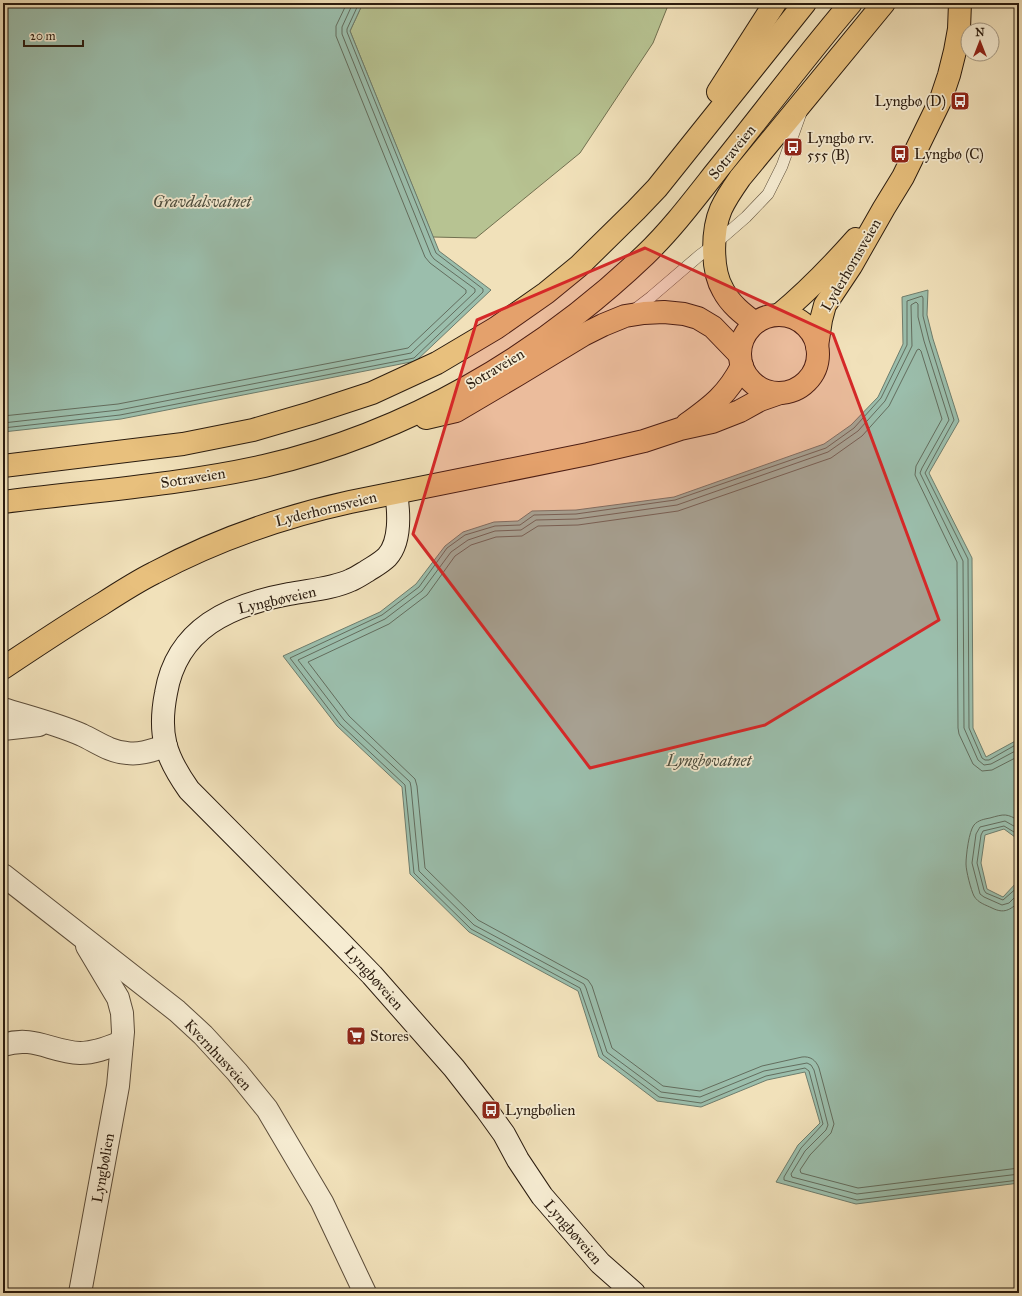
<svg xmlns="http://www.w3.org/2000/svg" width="1022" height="1296" viewBox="0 0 1022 1296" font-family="'IM FELL Great Primer',serif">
<rect width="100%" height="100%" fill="#f1e1ba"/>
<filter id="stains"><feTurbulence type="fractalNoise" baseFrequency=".005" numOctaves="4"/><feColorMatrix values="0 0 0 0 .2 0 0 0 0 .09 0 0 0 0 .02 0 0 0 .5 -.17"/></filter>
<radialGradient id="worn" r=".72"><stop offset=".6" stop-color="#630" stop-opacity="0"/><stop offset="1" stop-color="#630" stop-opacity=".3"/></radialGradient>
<path fill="#b7c392" stroke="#717050" d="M 363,3 L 669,3 L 653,43 L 580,153 L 476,238 L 433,237 L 350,31 Z"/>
<g fill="#9bbeac" stroke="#6e7d6d">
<path d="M 3,3 L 363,3 L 350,31 L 439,251 L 491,290 L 416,361 L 121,419 L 3,432 Z"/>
<path d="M 928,290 L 927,315 L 933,339 L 959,421 L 929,473 L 972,558 L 973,728 L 986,757 L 1019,739 L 1019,840 L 1004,829 L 985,835 L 981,863 L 987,889 L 1003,897 L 1018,881 L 1019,853 L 1019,1183 L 856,1204 L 776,1182 L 798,1145 L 820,1123 L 805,1072 L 767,1080 L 701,1107 L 657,1101 L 599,1057 L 578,991 L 469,932 L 410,874 L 402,787 L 337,726 L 283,656 L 380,612 L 416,584 L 445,546 L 463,532 L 494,522 L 518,521 L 532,511 L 576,510 L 674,497 L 824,444 L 851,425 L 878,397 L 903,344 L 902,297 Z"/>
</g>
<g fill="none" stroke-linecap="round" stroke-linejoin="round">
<g stroke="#636d5e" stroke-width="1">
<path d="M 3,416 L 118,404 L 408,348 L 466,293 L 466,290 L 430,263 L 425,257 L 336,36 L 336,26 L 347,3"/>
<path d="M 3,423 L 119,410 L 411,353 L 475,292 L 475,289 L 434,259 L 431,255 L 342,34 L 342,27 L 353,3"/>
<path d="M 3,428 L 120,415 L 414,358 L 483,292 L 483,289 L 436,253 L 347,32 L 347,29 L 359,3"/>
<path d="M 1019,743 L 989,760 L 985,760 L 982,758 L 969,728 L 968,559 L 925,473 L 954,420 L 929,340 L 923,316 L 923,298 L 922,296 L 907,301 L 907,345 L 881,398 L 854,428 L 826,448 L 675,500 L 576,514 L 534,515 L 520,525 L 495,526 L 465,535 L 447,548 L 419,587 L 382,615 L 290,658 L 340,724 L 405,785 L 414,873 L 471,929 L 580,988 L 603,1055 L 659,1097 L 701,1103 L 766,1076 L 805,1068 L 809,1071 L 823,1124 L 801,1148 L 784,1177 L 784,1180 L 857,1200 L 1019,1180"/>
<path d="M 1019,749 L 991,764 L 984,765 L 978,760 L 964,728 L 963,561 L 920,473 L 922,468 L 949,420 L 924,341 L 918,317 L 918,304 L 916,302 L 911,305 L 912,346 L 885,401 L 858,431 L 828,452 L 677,505 L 577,519 L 536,520 L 521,530 L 495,531 L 468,540 L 451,552 L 422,591 L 385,619 L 298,660 L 344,720 L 410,782 L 411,787 L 419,871 L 474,925 L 584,984 L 586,988 L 607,1052 L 661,1092 L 700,1097 L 764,1071 L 807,1063 L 811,1065 L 814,1070 L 828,1125 L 826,1130 L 805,1151 L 791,1174 L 792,1177 L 857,1194 L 1019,1174"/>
<path d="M 1019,756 L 992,770 L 982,771 L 973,764 L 959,734 L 958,728 L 957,562 L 915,475 L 916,466 L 942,419 L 921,351 L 919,349 L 917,350 L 889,406 L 862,436 L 831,458 L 678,511 L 578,525 L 538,526 L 522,536 L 496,537 L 471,545 L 455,556 L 427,595 L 389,624 L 308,662 L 349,716 L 415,779 L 417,786 L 425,868 L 478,920 L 588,980 L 592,986 L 612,1048 L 663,1086 L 700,1091 L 762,1066 L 802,1057 C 810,1056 816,1060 819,1068 L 834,1124 L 831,1133 L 810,1155 L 800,1170 L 801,1173 L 858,1188 L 1019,1168"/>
<path d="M 1019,821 C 1007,813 1004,814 990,818 C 985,819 978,820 974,825 C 969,831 966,855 966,864 C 966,871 971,890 974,896 C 978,903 986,905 992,908 C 1004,914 1010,910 1019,902"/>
<path d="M 1019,829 L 1005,821 L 980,827 L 976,834 L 972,863 L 980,894 L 984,897 L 1002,905 L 1009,903 L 1019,893"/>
<path d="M 1019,835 L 1004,826 L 983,831 L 981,835 L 977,863 L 984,890 L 986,893 L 1003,900 L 1019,886"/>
</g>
<defs>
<path id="lane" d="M 634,310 L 651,297 L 700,255 L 715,244 L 746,217 L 768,194 L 782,166 L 801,113"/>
<g id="street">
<path d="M 3,709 C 29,717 57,724 82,735 C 97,742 110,752 127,753 C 140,755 153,750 166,746"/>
<path d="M 3,729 L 39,725"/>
<path d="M 3,875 L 177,1011 L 203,1035 L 237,1072 L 267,1109 L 322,1202 L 365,1293"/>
<path d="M 3,1045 C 34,1035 51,1052 80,1053 C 95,1053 109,1047 122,1042"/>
<path d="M 80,1293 L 118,1086 L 123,1032 L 122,1013 L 118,998 L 87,946"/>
</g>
<path id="secondary" d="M 396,493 C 399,512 401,542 387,557 C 381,563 373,567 367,571 C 362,574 356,578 351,580 C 332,589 309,590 289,594 C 230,605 177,628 166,693 C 158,734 165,756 189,790 L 336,938 L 372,975 L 454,1068 L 486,1109 L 504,1134 L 518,1160 L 542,1196 L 600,1263 L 634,1293"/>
<g id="primary">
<path d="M 779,315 C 807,292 832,266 856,239"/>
<circle cx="779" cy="354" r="39"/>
<path d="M 817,346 L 821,320 L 825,305 L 851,266 L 884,208 L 903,177 L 941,99 L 949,75 L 955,51 L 959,29 L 960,3"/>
<path d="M 687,424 C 712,406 728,394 742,366"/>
<path d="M 3,668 C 36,646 69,624 102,604 C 119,593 136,582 154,573 C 216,540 282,517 350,502 L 588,454 L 644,441 L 680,429 L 712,422 L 740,411 L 760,400 L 780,393"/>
</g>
<g id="highway">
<path d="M 718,92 L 775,3"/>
<path d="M 755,323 C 743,314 730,304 723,290 C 711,270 712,230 721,209 C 726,198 733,188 740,178 L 884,3"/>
<path d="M 426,418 L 456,411 L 517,375 L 583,335 L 603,325 L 625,316 L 644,313 L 664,312 L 684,314 L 698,318 L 713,327 L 740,355"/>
<path d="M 3,466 L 183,444 L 253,430 L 311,413 L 372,393 L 437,363 L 496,328 L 546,293 L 579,266 L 636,210 L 657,188 L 805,3"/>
<path d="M 3,502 C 90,491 179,485 264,466 C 408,433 539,356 645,255 C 671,230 693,201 715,173 C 761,116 804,58 851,3"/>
</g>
</defs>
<use href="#lane" stroke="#5c4d3a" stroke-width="12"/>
<use href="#street" stroke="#5c4d3a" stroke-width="24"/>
<use href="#secondary" stroke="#2b1c0f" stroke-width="24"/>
<use href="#primary" stroke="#2b1c0f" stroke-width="24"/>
<use href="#highway" stroke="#2b1c0f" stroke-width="24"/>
<use href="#lane" stroke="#f6ecd2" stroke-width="11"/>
<use href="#street" stroke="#f6ecd2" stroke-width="22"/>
<use href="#secondary" stroke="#f6ecd2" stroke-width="22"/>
<use href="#primary" stroke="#e8c07d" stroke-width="22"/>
<use href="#highway" stroke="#e8c07d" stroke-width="22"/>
</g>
<path fill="#d62828" fill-opacity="0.2" stroke="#d62828" stroke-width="3" stroke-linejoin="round" d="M 645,248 L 833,334 L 939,620 L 765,725 L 590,768 L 413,534 L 477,320 Z"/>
<defs>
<symbol id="bus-square" viewBox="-11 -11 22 22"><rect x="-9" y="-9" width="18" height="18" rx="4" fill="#8f2418" stroke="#f6ecd2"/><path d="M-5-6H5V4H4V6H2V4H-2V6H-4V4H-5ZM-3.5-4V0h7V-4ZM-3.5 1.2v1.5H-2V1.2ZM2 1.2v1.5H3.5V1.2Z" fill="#fff"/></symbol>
<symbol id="supermarket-square" viewBox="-11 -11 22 22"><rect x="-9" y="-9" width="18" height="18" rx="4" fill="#8f2418" stroke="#f6ecd2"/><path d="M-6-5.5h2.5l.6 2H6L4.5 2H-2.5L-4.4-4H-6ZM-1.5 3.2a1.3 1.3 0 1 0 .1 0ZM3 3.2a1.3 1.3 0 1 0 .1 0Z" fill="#fff"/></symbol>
</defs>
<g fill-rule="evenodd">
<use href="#bus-square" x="949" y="90" width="22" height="22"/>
<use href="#bus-square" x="782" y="136" width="22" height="22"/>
<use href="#bus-square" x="889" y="143" width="22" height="22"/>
<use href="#supermarket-square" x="345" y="1025" width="22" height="22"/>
<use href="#bus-square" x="480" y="1099" width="22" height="22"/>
</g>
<g text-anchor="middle" stroke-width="3.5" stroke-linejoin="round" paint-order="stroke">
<g font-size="15" fill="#2b1c0f" stroke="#f6ecd2" text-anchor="start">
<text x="946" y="106" text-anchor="end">Lyngbø (D)</text>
<text x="807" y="143">Lyngbø rv.<tspan x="807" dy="17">555 (B)</tspan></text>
<text x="914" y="159">Lyngbø (C)</text>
<text x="370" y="1041">Stores</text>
<text x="505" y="1115">Lyngbølien</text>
</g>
<g font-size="15" fill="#2b1c0f" stroke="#f6ecd2">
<text transform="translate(732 152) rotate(-51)" y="5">Sotraveien</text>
<text transform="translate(851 265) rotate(-60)" y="5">Lyderhornsveien</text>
<text transform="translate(495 369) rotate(-31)" y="5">Sotraveien</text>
<text transform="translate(193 478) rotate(-9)" y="5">Sotraveien</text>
<text transform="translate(326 509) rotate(-14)" y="5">Lyderhornsveien</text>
<text transform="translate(277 600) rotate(-13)" y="5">Lyngbøveien</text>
<text transform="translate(374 978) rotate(48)" y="5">Lyngbøveien</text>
<text transform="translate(218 1055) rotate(47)" y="5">Kvernhusveien</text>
<text transform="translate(103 1168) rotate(-80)" y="5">Lyngbølien</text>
<text transform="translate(573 1232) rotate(49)" y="5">Lyngbøveien</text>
</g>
<g font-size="16" font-style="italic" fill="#4d4d3e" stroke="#f6ecd2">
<text x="202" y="207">Gravdalsvatnet</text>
<text x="709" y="766">Lyngbøvatnet</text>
</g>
</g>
<rect width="1022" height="1296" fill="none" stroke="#f1e1ba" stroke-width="16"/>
<rect x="4" y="4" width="1014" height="1288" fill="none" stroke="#2b1c0f" stroke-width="2"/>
<rect x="8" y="8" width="1006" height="1280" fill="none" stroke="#2b1c0f"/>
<g transform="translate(980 42)"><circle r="19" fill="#f6ecd2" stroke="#a59984"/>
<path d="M0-3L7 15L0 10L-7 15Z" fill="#8f2418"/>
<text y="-6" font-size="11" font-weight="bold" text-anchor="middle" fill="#2b1c0f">N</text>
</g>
<path d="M24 40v6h59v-6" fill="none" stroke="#2b1c0f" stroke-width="2"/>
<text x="30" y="40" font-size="12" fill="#2b1c0f" stroke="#f6ecd2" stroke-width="3" paint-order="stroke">20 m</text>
<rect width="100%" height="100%" filter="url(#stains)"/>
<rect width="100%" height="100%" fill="url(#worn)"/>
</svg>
